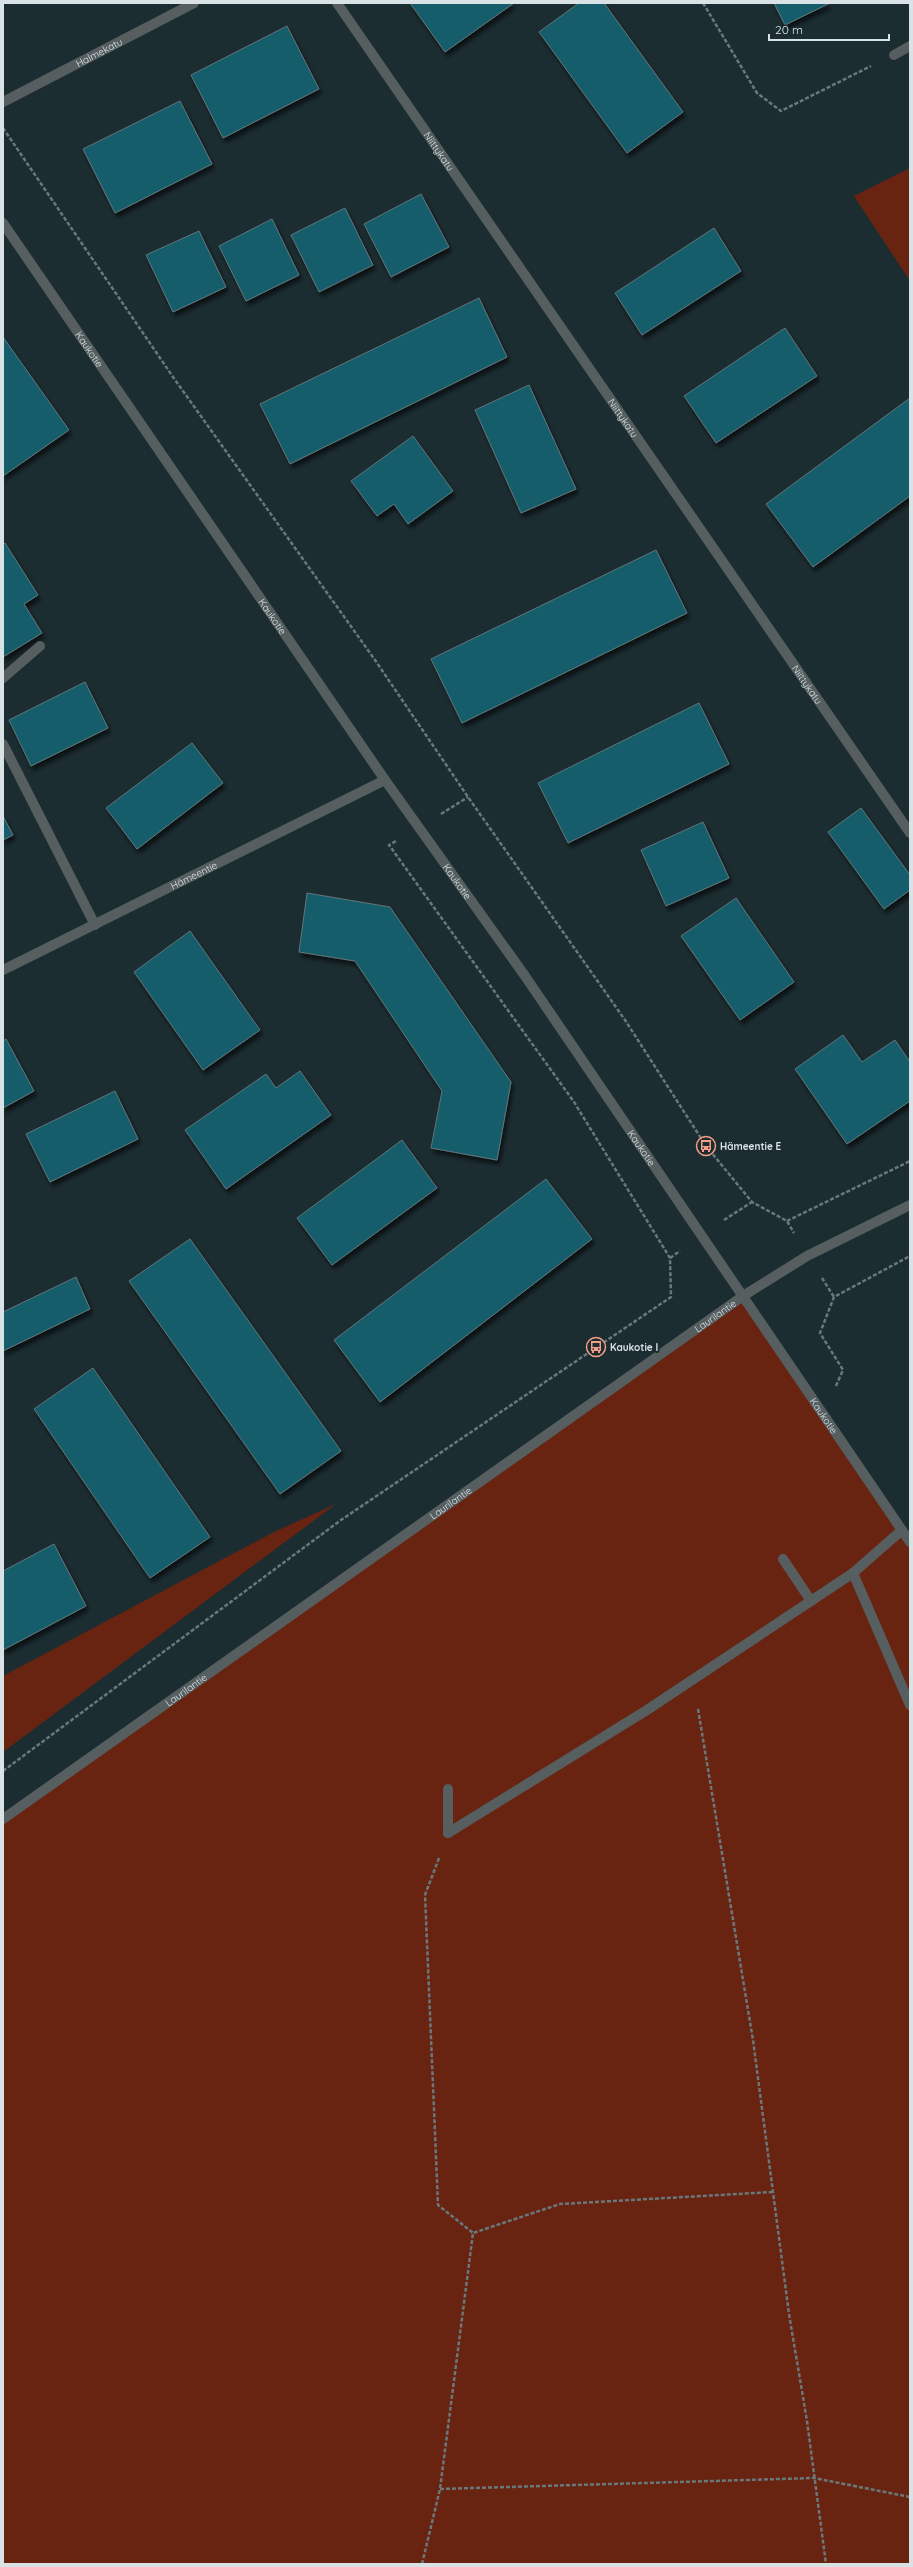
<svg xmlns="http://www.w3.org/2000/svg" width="913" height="2567" viewBox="0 0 913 2567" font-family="Quicksand,sans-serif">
<defs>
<filter id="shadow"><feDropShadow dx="2.5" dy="4.5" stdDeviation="2" flood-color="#0009"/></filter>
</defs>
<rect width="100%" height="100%" fill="#1c2d31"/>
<g fill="#682411">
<path d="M 910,168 L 910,281 L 854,196 Z"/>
<path d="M 743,1296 L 910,1542 L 910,2564 L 3,2564 L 3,1819 Z"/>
<path d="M 336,1504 L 3,1752 L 3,1676 L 274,1532 Z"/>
</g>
<g fill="#135d6c" stroke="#62767a" filter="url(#shadow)">
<path d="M 410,3 L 514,3 L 445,52 Z"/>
<path d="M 579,3 L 604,3 L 683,112 L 627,153 L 539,32 Z"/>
<path d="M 774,3 L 830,3 L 785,25 Z"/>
<path d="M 287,26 L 319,89 L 223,138 L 191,75 Z"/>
<path d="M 180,101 L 212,164 L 115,213 L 83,149 Z"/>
<path d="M 421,194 L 449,247 L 391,277 L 364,224 Z"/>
<path d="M 345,208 L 373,265 L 319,292 L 291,235 Z"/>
<path d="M 272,219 L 299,275 L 246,301 L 219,246 Z"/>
<path d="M 714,228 L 741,271 L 642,335 L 615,293 Z"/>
<path d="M 199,231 L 226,287 L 173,312 L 146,255 Z"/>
<path d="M 479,298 L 507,357 L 290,464 L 260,404 Z"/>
<path d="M 785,328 L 817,376 L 716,443 L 684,396 Z"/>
<path d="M 3,337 L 69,430 L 3,476 Z"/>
<path d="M 529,385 L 576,489 L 521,513 L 475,410 Z"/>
<path d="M 910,398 L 910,496 L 813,567 L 766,504 Z"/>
<path d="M 413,436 L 453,491 L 408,524 L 394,504 L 377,516 L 351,481 Z"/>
<path d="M 5,543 L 38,595 L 24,604 L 42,633 L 3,657 L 3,545 Z"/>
<path d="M 656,550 L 687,613 L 462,723 L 431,659 Z"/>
<path d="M 85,682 L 108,728 L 31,766 L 9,720 Z"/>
<path d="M 699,703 L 729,764 L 568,843 L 538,783 Z"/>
<path d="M 192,743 L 223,783 L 137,849 L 106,808 Z"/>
<path d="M 861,808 L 910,875 L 910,890 L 884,909 L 828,832 Z"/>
<path d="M 3,816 L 13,835 L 3,840 Z"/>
<path d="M 703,822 L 729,878 L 666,906 L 641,850 Z"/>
<path d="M 307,893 L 390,907 L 511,1082 L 497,1160 L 431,1148 L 442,1091 L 355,961 L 299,952 Z"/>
<path d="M 736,898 L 794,982 L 740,1020 L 681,936 Z"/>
<path d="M 190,931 L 260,1030 L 203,1070 L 134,972 Z"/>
<path d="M 843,1035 L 862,1062 L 895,1040 L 910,1062 L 910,1101 L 847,1144 L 795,1069 Z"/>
<path d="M 6,1039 L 34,1091 L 3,1108 L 3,1041 Z"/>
<path d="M 300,1071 L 331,1115 L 226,1189 L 185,1130 L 266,1074 L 276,1088 Z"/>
<path d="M 115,1091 L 138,1139 L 50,1182 L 26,1134 Z"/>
<path d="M 402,1140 L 437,1188 L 332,1265 L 297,1218 Z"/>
<path d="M 546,1179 L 592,1239 L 380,1402 L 334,1340 Z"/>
<path d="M 190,1239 L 341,1451 L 280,1494 L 129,1281 Z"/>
<path d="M 76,1277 L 90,1309 L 3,1351 L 3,1312 Z"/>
<path d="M 93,1368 L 210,1537 L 150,1578 L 34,1409 Z"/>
<path d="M 54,1544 L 86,1606 L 3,1650 L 3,1571 Z"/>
</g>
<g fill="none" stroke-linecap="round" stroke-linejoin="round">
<g stroke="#6a787c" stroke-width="2.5" stroke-dasharray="4 2" stroke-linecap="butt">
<path d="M 703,3 L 757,93 L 781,111 L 871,66"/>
<path d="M 3,128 L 173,377 L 375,660 L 468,797 L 625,1020 L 706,1146 L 752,1202 L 787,1221 L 794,1233"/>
<path d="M 441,814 L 468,797"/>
<path d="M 724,1220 L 752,1202"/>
<path d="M 787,1221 L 910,1161"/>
<path d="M 670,1258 L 680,1251"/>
<path d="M 822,1278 L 834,1297"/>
<path d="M 836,1386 L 843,1370 L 820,1333 L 834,1297 L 910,1256"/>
<path d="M 698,1709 L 753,2040 L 789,2314 L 807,2421 L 826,2564"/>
<path d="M 3,1771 L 341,1520 L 671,1297 L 670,1258 L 574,1102 L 389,845 L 396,841"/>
<path d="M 439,1858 L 425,1895 L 438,2205 L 473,2233"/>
<path d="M 440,2489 L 814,2478 L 910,2497"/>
<path d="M 422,2564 L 440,2489 L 473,2233 L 560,2204 L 773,2192"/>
</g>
<g stroke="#565e60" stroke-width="10">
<path id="s1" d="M 337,3 L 910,833"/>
<path d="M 894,55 L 910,46"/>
<path id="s2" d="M 3,102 L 194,3"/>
<path id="s3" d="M 3,223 L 385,780 L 525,976 L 910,1542"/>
<path d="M 3,678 L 40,646"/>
<path d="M 3,744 L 95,925"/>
<path id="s4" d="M 3,970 L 385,780"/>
<path d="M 783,1559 L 811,1601"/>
<path d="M 853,1573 L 910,1705"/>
<path d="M 448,1789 L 448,1833"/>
<path id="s5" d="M 3,1819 L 743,1296 L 807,1256 L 910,1205"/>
<path d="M 448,1833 L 647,1710 L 853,1573 L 902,1530"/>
</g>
</g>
<defs>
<symbol id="bus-ring" viewBox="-11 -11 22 22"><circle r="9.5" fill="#1c2d31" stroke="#f49e87" stroke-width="1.5"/><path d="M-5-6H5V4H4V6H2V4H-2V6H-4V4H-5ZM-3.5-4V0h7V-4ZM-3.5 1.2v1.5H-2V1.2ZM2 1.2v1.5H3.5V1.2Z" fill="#f49e87"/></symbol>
</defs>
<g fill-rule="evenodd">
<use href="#bus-ring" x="695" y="1135" width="22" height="22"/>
<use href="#bus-ring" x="585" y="1336" width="22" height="22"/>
</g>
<g text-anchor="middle" stroke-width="4" stroke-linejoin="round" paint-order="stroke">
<g font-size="10" fill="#d9e3e6" stroke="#1c2d31">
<text dy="4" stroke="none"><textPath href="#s2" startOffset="108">Halmekatu</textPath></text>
<text dy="4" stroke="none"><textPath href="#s1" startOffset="180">Niittykatu</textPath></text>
<text dy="4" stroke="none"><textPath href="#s3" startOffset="153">Kaukotie</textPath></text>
<text dy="4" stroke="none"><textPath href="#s1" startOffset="504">Niittykatu</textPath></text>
<text dy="4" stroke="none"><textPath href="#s3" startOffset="477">Kaukotie</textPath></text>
<text dy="4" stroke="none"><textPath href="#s1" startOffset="828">Niittykatu</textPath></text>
<text dy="4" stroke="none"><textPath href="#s4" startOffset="213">Hämeentie</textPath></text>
<text dy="4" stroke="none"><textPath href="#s3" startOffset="800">Kaukotie</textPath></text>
<text dy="4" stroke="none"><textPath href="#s3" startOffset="1124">Kaukotie</textPath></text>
<text dy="4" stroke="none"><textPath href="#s5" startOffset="872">Laurilantie</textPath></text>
<text dy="4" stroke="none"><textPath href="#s3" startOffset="1448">Kaukotie</textPath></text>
<text dy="4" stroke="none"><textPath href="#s5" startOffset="548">Laurilantie</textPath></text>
<text dy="4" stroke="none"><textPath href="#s5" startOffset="224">Laurilantie</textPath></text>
</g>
<g font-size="10" font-weight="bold" fill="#d9e3e6" stroke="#1c2d31" text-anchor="start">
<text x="720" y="1150">Hämeentie E</text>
<text x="610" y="1351">Kaukotie I</text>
</g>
</g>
<rect width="913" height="2567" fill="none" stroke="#d9e3e6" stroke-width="8"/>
<path d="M769 34v6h120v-6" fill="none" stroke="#d9e3e6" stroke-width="2"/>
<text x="775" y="34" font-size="12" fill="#d9e3e6" stroke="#1c2d31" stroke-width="3" paint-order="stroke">20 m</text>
</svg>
